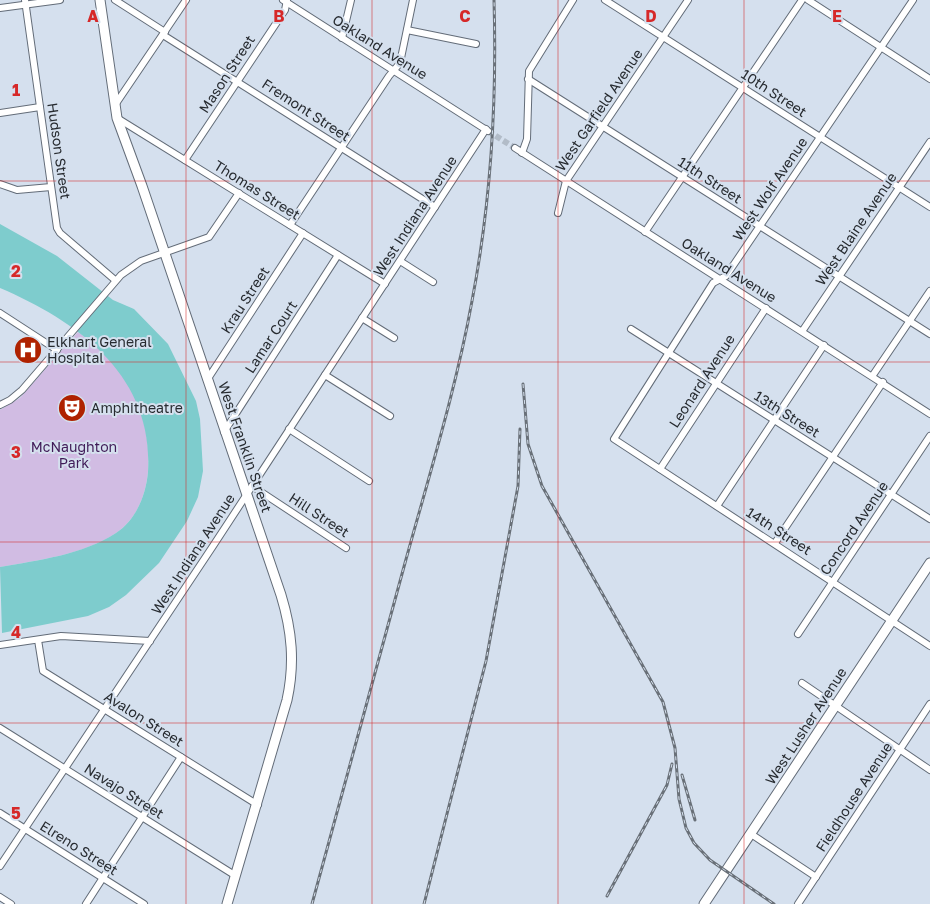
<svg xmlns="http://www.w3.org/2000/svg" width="930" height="904" viewBox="0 0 930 904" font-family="'Golos Text',sans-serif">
<rect width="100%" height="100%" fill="#d5e0ee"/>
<path fill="#d1bce3" d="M 78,332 C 95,345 112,360 124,377 C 153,418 163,501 116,533 C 83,555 38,560 0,567 L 0,410 L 20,398 Z"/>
<path fill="#7ecccd" d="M 0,224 L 57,256 L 113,300 L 134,309 L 168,344 L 196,401 L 200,419 L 203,471 L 198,497 L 187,521 L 159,563 L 126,595 L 109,607 L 88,616 L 2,633 L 0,567 C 39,560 82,555 116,533 C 136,520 146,495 148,472 C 154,376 79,322 0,288 Z"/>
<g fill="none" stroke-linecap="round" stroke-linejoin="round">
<path stroke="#b2bcc8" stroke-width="6" stroke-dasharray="6 3" stroke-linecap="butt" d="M 488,131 L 515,148"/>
<defs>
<g id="minor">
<path d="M 25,0 L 57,228 L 60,233 L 115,280"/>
<path d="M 115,0 L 165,32"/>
<path d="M 283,0 L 488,131"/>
<path d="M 605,0 L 930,207"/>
<path d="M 808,0 L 930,79"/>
<path d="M 913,0 L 726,276 L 713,283 L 614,439 L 930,646"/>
<path d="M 0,8 L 60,0"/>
<path d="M 407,30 L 476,44"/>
<path d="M 163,35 L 435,207"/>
<path d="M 342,38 L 351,0"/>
<path d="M 528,79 L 930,334"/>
<path d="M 115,105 L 186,0"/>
<path d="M 0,113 L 40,107"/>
<path d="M 117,118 L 385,284"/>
<path d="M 515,148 L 930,414"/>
<path d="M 522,153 L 527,139 L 529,71 L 573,0"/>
<path d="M 185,160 L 285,10 L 287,0"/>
<path d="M 0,184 L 17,190 L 51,187"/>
<path d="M 558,213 L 566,181 L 688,0"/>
<path d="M 290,225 L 389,76 L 400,63 L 413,0"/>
<path d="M 645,232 L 802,0"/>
<path d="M 400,261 L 433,282"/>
<path d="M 0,313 L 57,350"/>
<path d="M 362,318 L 394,338"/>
<path d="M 631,329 L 930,519"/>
<path d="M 803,330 L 930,142"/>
<path d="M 325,375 L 390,416"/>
<path d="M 873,375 L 930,291"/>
<path d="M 207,380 L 303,233"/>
<path d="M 0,405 L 10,400 L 22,390 L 121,275 L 141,261 L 209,237 L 239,193"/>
<path d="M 289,429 L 369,481"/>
<path d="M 224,432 L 338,255"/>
<path d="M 660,469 L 766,308"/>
<path d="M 252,486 L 346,548"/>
<path d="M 717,506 L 824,345"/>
<path d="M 775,543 L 883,382"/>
<path d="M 798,634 L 930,436"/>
<path d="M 38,640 L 43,671 L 258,805"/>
<path d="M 0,645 L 61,636 L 150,641"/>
<path d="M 802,683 L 930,770"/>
<path d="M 0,728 L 236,876"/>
<path d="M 0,813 L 144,904"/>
<path d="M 751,834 L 816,877"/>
<path d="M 0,866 L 213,546 L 486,129"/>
<path d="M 0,897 L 11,904"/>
<path d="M 86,904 L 181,757"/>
<path d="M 798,904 L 930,704"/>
</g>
<g id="major">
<path d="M 100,0 L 117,118 L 142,186 L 281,595 C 292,631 295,663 287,700 L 227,904"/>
<path d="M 704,904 L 930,563"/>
</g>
</defs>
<use href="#minor" stroke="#636c78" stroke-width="8"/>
<use href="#major" stroke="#636c78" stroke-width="11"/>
<use href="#minor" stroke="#fff" stroke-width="6"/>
<use href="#major" stroke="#fff" stroke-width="9"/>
<defs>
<g id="rail">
<path d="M 523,384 L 528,444 L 542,486 L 663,702 L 675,748 L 679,799 L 686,828 L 694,843 L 710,860 L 774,904"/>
<path d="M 682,775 L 695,820"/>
<path d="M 607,896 L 667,785 L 672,764"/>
<path d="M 312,904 C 343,790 374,676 405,563 C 429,476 456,389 472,301 C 491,202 497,101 494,0"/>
<path d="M 424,904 L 486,661 L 518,486 L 520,429"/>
</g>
</defs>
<use href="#rail" stroke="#697078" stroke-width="3"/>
<use href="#rail" stroke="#d5e0ee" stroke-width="1" stroke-dasharray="4" stroke-linecap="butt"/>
</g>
<path fill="none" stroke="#d62828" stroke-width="1" stroke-opacity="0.55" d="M 186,0 L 186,904M 372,0 L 372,904M 558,0 L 558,904M 744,0 L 744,904M 0,181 L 930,181M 0,362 L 930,362M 0,542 L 930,542M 0,723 L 930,723"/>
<defs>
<symbol id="hospital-disc" viewBox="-11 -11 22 22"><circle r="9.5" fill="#af2200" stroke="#d5e0ee"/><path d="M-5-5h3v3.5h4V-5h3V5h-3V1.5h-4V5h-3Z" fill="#fff"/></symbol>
<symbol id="theatre-disc" viewBox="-11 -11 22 22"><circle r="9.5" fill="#af2200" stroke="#d5e0ee"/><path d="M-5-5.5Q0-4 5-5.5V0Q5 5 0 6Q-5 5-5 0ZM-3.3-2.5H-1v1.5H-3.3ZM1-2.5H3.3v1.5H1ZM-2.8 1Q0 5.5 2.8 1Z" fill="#fff"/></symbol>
</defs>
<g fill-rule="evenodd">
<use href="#hospital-disc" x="12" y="334" width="32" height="32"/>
<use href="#theatre-disc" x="56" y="392" width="32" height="32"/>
</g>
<g text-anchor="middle" stroke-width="4" stroke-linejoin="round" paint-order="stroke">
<g font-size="14" fill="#272b30" stroke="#d5e0ee">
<text transform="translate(380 47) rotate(32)" y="5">Oakland Avenue</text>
<text transform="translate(227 74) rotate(-57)" y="5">Mason Street</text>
<text transform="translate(774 93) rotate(33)" y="5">10th Street</text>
<text transform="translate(306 110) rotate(33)" y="5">Fremont Street</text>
<text transform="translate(599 110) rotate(-56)" y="5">West Garfield Avenue</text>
<text transform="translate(59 151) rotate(82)" y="5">Hudson Street</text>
<text transform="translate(710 180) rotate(33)" y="5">11th Street</text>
<text transform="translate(770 189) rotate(-56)" y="5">West Wolf Avenue</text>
<text transform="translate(257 190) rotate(32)" y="5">Thomas Street</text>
<text transform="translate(415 216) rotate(-57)" y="5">West Indiana Avenue</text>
<text transform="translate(856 229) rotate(-56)" y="5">West Blaine Avenue</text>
<text transform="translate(729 270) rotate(32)" y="5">Oakland Avenue</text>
<text transform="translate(245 300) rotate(-57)" y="5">Krau Street</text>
<text transform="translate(271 337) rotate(-57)" y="5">Lamar Court</text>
<text transform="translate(702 381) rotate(-57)" y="5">Leonard Avenue</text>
<text transform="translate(787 414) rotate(32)" y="5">13th Street</text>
<text transform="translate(245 447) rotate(71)" y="5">West Franklin Street</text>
<text transform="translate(319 515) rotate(33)" y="5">Hill Street</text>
<text transform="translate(854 528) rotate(-56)" y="5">Concord Avenue</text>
<text transform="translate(779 531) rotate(33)" y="5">14th Street</text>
<text transform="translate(193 554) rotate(-57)" y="5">West Indiana Avenue</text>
<text transform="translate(144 719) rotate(32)" y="5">Avalon Street</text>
<text transform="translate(806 726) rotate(-57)" y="5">West Lusher Avenue</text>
<text transform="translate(124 791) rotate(32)" y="5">Navajo Street</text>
<text transform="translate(854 797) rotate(-57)" y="5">Fieldhouse Avenue</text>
<text transform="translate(79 848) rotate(32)" y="5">Elreno Street</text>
</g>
<g font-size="14" fill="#272b30" stroke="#d5e0ee" text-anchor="start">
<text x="47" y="347">Elkhart General<tspan x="47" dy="16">Hospital</tspan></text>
<text x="91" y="413">Amphitheatre</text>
</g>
<g font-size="14" fill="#401c58" stroke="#d5e0ee">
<text x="74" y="452">McNaughton<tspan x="74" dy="16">Park</tspan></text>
</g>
</g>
<g font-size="16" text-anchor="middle" font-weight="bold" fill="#d62828" stroke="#d5e0ee" stroke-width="4" stroke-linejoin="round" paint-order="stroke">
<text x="93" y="22">A</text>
<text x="279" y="22">B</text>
<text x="465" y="22">C</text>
<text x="651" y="22">D</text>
<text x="837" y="22">E</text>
<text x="16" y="96">1</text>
<text x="16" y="277">2</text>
<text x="16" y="458">3</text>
<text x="16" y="638">4</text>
<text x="16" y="819">5</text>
</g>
</svg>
